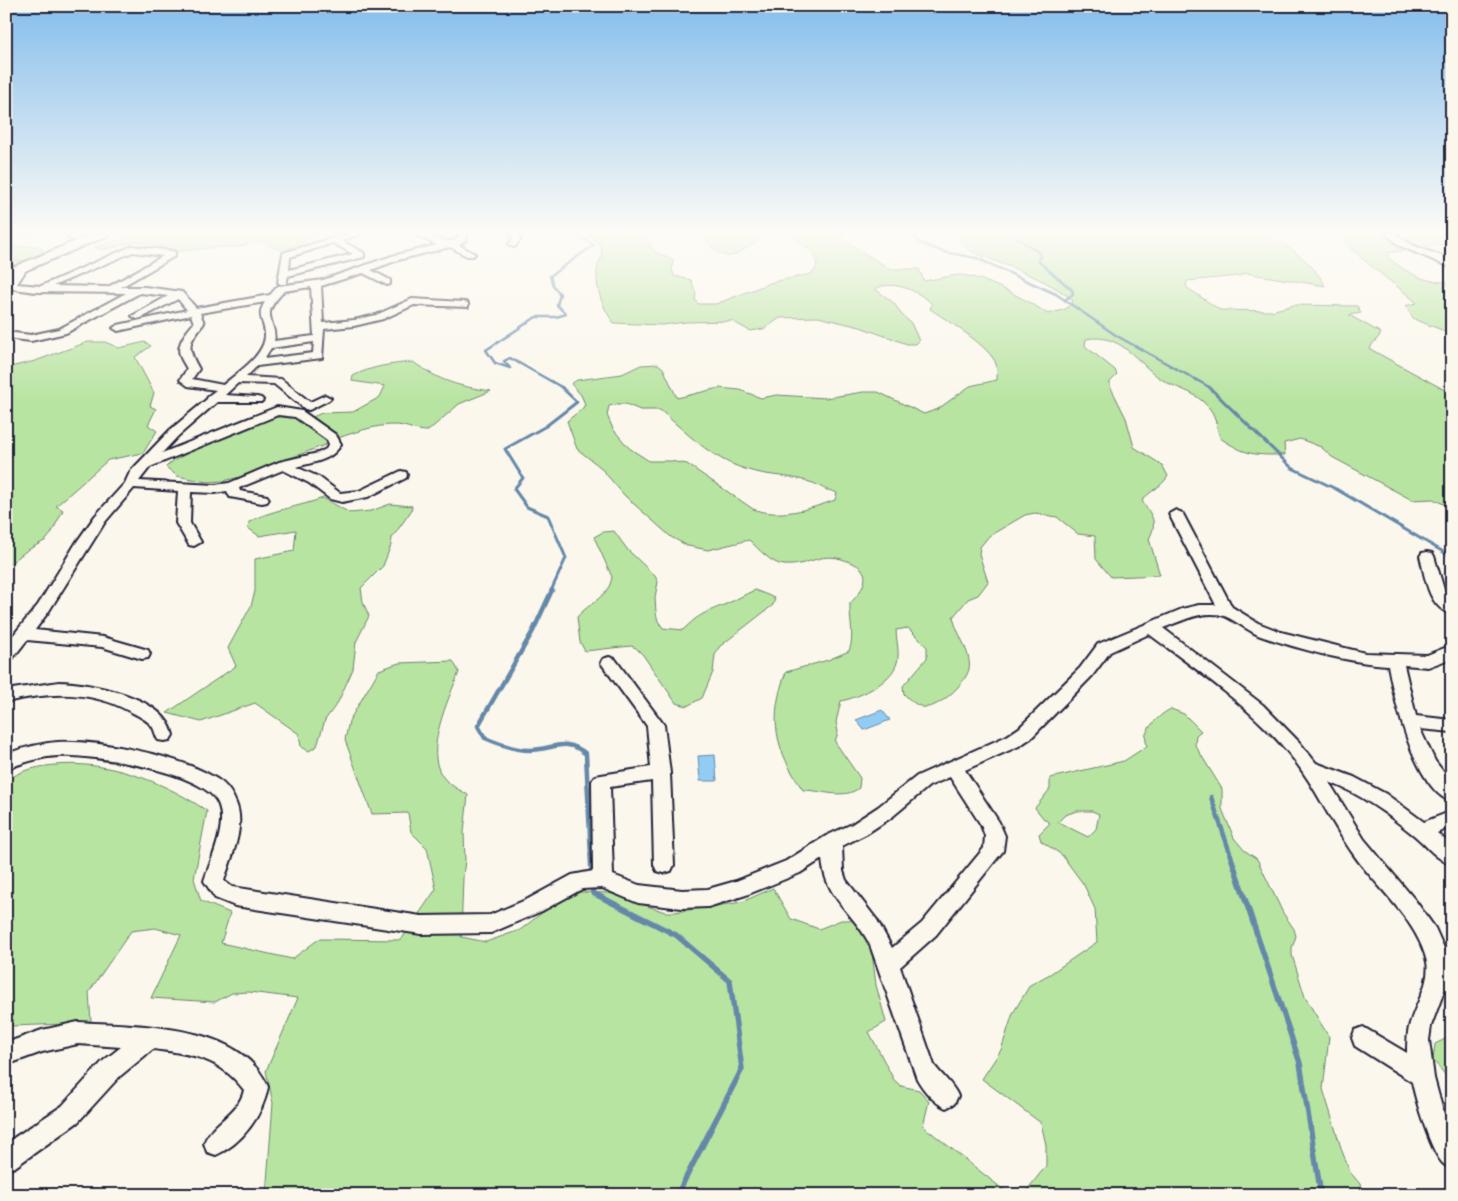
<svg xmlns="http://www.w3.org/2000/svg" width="1458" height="1201" viewBox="0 0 1458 1201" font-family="Mynerve,sans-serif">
<rect width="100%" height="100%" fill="#fbf7ec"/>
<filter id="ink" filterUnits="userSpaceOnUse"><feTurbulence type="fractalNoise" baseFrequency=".02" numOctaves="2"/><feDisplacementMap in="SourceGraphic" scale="10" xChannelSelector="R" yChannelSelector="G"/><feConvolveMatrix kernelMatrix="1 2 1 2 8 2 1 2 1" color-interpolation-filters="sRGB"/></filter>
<g filter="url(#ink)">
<g fill="#b8e4a1" stroke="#6d836e" fill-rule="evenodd">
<path d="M 6,233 L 39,233 L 14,239 L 12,242 L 16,246 L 39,246 L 44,252 C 32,260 20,263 6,260 Z"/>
<path d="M 133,233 L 330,233 C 323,237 317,235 310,238 C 296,245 286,254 269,246 L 267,242 L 253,242 L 239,247 L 218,247 L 175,252 C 171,247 145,242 137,242 C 125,241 105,255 95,247 L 123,239 Z"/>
<path d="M 586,233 L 636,234 L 648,242 L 655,252 L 673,259 L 672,270 L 674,276 L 691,280 L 696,293 L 695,300 L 699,304 L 716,304 L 773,282 L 811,274 L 816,269 L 817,263 L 811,251 L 797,240 L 793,233 L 840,233 L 845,241 L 890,269 L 919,269 L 924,281 C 936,279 948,276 959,275 C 979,274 1031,302 1048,314 L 1066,309 L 1073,301 C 1049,278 1003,266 971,251 L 961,243 L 957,233 L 1263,233 C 1288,246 1312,260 1325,286 L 1246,273 L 1238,276 L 1187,281 L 1186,287 L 1220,310 L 1271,311 L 1294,305 L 1357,306 L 1361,313 L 1349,315 L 1381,333 C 1378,340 1372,342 1370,349 L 1452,394 L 1452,508 L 1433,499 L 1412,500 L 1332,457 L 1321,447 L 1300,439 L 1284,443 L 1285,455 C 1254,455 1247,456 1220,438 C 1217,430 1216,416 1210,409 C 1193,389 1180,391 1161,379 C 1136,362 1121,332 1086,339 L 1085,346 L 1115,370 L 1117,375 L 1110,382 L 1110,386 L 1126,418 L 1134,447 L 1162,465 L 1168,476 C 1161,488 1150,490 1142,501 C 1152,516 1158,521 1149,539 L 1160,575 L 1111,577 L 1096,559 L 1095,536 L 1078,534 L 1057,517 L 1035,513 L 1025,515 L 989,536 L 980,547 L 979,554 L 988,582 L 978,595 L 968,599 L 953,617 C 956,633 972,653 969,669 C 966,683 938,710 923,707 C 915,705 909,699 904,694 L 903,686 L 927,658 L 927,647 L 908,628 L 896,630 C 896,639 899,649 898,657 C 897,680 861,697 841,701 L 836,722 L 838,732 L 835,742 L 860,778 L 859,788 C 844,800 821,790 803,790 C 775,749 768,719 786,672 L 828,660 L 849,651 C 855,637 849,619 850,603 C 857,597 868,583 864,573 C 861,567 857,565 852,563 C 820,548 812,567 784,565 C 771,564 758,548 749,540 L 708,550 L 688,546 L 671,537 L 625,496 L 599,466 L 577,449 L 567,421 L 583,408 L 585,404 L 581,395 L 571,384 L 577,380 L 622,374 L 641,365 L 658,364 L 663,368 L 677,398 L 719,388 L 740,390 L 761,398 L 777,395 L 826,398 L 863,392 L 878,392 L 924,414 L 938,409 L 970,386 L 997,380 C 997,375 998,368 996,364 C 991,347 945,319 930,309 L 932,304 C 919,291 892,279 875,289 L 894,303 L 901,314 L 911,323 L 919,341 L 916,344 L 907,344 L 860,327 L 818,317 L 780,318 L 764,329 L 750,331 L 732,321 L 686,322 L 662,325 L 614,323 C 601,307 590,275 602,256 L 601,245 ZM 617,404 L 626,404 L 640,410 L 660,410 C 687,433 710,458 745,469 C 770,478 801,474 823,488 C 827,491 832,490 837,493 L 835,500 C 810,509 779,519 753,509 L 687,464 L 670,461 L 649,461 L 629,448 L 613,429 L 607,415 L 609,406 Z"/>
<path d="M 710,233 L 756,233 L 759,237 L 756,243 C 728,257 729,266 704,238 Z"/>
<path d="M 1336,233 L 1452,233 L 1452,244 L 1436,245 L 1388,253 L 1388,258 C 1410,274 1423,283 1452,282 L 1452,334 L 1414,319 L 1405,306 L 1417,303 C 1390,279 1359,260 1336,233 Z"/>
<path d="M 88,342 L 105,342 L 119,348 L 145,342 L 151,346 L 135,357 L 154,393 L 150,406 L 156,409 L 148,425 L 157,431 L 143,453 L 108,460 L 56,506 L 63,510 L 51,534 L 46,540 L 26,551 L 6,567 L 6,517 L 12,505 L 6,505 L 6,368 L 35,361 Z"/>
<path d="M 413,362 C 442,382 457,386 491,391 L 459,404 L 428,431 C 416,431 408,426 397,425 C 374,424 351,434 329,441 L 325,445 L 240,477 L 223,481 L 207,482 L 177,476 L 166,467 C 175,455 278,411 293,415 C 296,416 300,419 303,421 L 322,413 L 353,412 L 380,397 L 385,386 L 352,381 L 353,376 C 372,366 392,364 413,362 Z"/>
<path d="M 323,498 L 350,513 L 371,511 L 390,504 L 412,506 L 411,511 L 392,538 L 391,545 L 383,566 L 361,588 L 363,602 L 369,616 L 356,642 L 353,669 L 338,702 L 325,720 L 317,746 L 309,751 L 301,747 L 299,734 L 255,703 L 201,722 L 167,713 L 236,666 L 228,648 L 251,606 L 255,591 L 255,559 L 294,551 L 296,530 L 259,536 L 248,528 L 249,522 C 269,510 300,507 323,498 Z"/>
<path d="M 614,531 L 627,549 L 655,576 L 658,582 L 655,597 L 656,613 L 658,621 L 663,628 L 683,630 C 700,613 705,613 726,604 C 736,600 745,594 755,590 L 775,598 L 773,605 L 719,647 L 715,655 L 713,672 L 702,698 L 687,706 L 676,703 L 643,655 L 636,648 L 631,646 L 585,651 L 580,642 L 577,617 C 590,602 609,597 612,577 L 594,537 L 603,532 Z"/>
<path d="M 453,661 L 459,672 C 449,699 423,751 443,777 C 449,785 460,790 468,795 L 464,832 L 465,860 L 463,877 L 461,937 L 486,942 L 520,930 L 551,906 L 579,892 L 609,893 L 665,912 L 675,912 L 742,902 L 773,888 L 791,919 L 819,929 L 841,920 L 850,920 L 858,923 L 870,936 L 876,985 L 886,1022 L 869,1032 L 894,1080 L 901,1086 L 919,1090 L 929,1101 L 923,1126 L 1010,1195 L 266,1195 L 273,1103 L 266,1071 L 298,998 L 249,992 L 232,993 L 215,1002 L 151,998 L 181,935 L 155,928 L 131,931 L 89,992 L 91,1023 L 12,1026 L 6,1021 L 6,780 C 13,777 20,772 27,770 C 88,753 156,776 207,811 L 194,879 L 201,901 L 230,913 L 221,943 L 292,959 L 319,939 L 401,940 L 436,889 L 427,848 L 411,832 L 408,813 L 372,814 L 345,740 L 349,721 L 379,670 L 399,663 Z"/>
<path d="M 1171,709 L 1184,714 L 1201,731 L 1196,735 L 1195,745 L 1222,789 L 1222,809 L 1234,838 L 1244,850 L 1257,859 L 1283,913 L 1294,929 L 1296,936 L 1292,948 L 1292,955 L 1305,997 L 1329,1037 L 1323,1089 L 1342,1151 L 1350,1172 L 1369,1195 L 1023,1195 L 1046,1166 L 1046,1145 L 1041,1123 L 982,1079 L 1001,1050 L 1013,1013 L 1030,985 L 1050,974 L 1097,942 L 1095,909 L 1084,885 L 1062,855 L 1041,841 L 1039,834 L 1050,823 L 1044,819 L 1035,808 L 1050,789 L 1050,778 L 1124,761 L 1147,746 C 1146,742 1145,738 1146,734 C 1149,725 1163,712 1171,709 ZM 1077,811 L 1092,811 L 1099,814 L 1096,829 L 1088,837 L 1058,822 L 1065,815 Z"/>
<path d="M 1447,1038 L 1452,1042 L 1452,1083 L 1433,1060 L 1435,1044 Z"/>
</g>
<g fill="#92ccf2" stroke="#6588a9">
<path d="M 882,710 L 890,720 L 864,730 L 856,720 Z"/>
<path d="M 715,755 L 717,781 L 700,781 L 698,756 Z"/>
</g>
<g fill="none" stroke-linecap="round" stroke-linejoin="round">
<g stroke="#6588a9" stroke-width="2.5">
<path d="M 910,233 L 920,243 L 944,252 L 976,258 L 1056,294 L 1117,336 L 1211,388"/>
<path d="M 1015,233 L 1016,237 L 1037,251 L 1041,257 L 1038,260 C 1040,264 1066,284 1072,290 L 1073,294 L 1065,300"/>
<path d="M 563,388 L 510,358 L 504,361 L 510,368 L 495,363 L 486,350 L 536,317 L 556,317 L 566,314 L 557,305 L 560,294 L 553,286 L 550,276 L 594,245 L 573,233"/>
</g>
<g stroke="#6588a9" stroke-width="3">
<path d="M 1209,387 L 1292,468 L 1336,489 L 1452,557"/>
<path d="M 551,591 L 566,558 L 548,516 L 527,507 L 514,489 L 523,478 L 505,449 L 546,426 L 577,402 L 561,387"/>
</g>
<g stroke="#6588a9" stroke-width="4.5">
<path d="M 552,590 L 533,631 L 478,726 L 485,738 C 499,744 515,750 530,750 C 554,750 565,736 586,754 L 591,856"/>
<path d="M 1211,797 L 1231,856"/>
</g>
<g stroke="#6588a9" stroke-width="5.5">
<path d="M 591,854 L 592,875"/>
<path d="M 1230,854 L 1300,1063 L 1321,1195"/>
<path d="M 592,884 L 593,893 L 676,935 L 730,981 L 742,1069 L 677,1195"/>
</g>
<defs>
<g id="street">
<path d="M 69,233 L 77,233 L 76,235 L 90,241 L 86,244 L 68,238 L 67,236 Z"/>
<path d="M 349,233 L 362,233 L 342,241 L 364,253 L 364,257 L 288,276 L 286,284 L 280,284 L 278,282 L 283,253 ZM 333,243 L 353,254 L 289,270 L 290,257 Z"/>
<path d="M 417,233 C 433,233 440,244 456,240 L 461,233 L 469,233 L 465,241 L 459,245 L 475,254 L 473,256 L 467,256 L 450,247 L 398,260 L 371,270 L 390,280 L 390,284 L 387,285 L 363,273 L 321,286 L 323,323 L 354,320 L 376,315 L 412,299 L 464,302 L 468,303 L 468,307 L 414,305 L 383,319 L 354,326 L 324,329 L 322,358 L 257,366 L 246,377 L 281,379 L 310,402 L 325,395 L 331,398 L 329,400 L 309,410 L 305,409 L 274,384 L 238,383 L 225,395 L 257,397 L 261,398 L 263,400 L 261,402 L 217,402 L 178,436 L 162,453 L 277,407 L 302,411 L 336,435 L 341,444 C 332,461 314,462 296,467 L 319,477 L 340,493 L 359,491 L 401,471 L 406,472 L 407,475 L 406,478 L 368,497 L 342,502 L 330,499 L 309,483 L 283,470 L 239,488 L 240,491 L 267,496 L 269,499 L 267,502 L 262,503 L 230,497 L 227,491 L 215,493 L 191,492 L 190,523 L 201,542 L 194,546 L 189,545 L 176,523 L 178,491 L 134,488 L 105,522 L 49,611 L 35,630 L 103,637 L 148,650 L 150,654 L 148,658 L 142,659 L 102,647 L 27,640 L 12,659 L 6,660 L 6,644 L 38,605 L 76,543 L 95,516 L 125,483 L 130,472 L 170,430 L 207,399 L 208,396 L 216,390 L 188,386 L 180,380 L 187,369 C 185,364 181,360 180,355 C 176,344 187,331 194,323 L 191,315 L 118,331 L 113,328 L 118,325 L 187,310 L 178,299 L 141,318 L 137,319 L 132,316 L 168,296 L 140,293 L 66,333 L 31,341 L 6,338 L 6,332 L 31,335 L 59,329 L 126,293 L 35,292 L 8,288 L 6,286 L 18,268 L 24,268 L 26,270 L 17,284 L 41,286 L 132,246 L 172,251 L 175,252 L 175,256 L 121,287 L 145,287 L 182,292 L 196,308 L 270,295 L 278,286 L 323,280 L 392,256 L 437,245 L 418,236 ZM 133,252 L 163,256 L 108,287 L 53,286 ZM 311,287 L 314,336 L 274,341 C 277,331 269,322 270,312 C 271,304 279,297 284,291 ZM 265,302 C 255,317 266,322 265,337 C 263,357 237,373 223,385 L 192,379 L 199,369 C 186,346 188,344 204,323 L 200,313 ZM 314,342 L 313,353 L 264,359 L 271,348 ZM 278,415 L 295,417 L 327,440 L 329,444 L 326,449 L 318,453 L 279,462 L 229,483 L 215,485 L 139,481 L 150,467 Z"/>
<path d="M 510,233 L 518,233 L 521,238 L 516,246 L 513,247 L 509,244 L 513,238 Z"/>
<path d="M 1385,233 L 1394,233 L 1414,246 L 1447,258 L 1452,261 L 1452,268 L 1400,246 Z"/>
<path d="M 1176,510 L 1183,514 L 1232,607 L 1258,623 L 1281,632 L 1365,653 L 1427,655 L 1452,645 L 1452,658 L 1428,667 L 1404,665 L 1416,716 L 1452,720 L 1452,732 L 1420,729 L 1435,761 L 1452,783 L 1452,802 C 1415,790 1394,699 1388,665 C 1349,663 1294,648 1258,635 C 1247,630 1231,617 1221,615 C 1200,611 1182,621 1163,628 L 1263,705 L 1300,743 L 1316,763 L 1354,777 L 1386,794 L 1424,822 L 1452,811 L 1452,826 L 1437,833 L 1452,845 L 1452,865 C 1437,860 1427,846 1415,836 C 1389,815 1361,794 1329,782 L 1364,839 L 1415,900 L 1435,928 L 1452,966 L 1452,994 L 1444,991 L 1431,1026 L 1429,1040 L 1434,1078 L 1443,1111 L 1452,1131 L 1452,1168 C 1449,1167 1447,1167 1445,1165 C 1432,1157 1415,1098 1412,1082 L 1355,1046 L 1352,1038 L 1355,1030 L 1363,1027 L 1407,1053 C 1407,1044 1407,1035 1409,1027 C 1414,1006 1431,984 1427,962 C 1418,923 1383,893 1359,862 C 1332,827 1316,785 1287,751 C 1248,705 1197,670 1149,634 L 1110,652 L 1092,676 L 1031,738 L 1019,746 L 965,770 L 999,822 L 1005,836 L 1003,851 L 936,935 L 900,967 L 934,1065 C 942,1076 953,1084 958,1096 L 954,1104 L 946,1108 C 933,1102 924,1091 917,1079 L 870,945 C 854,912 825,899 822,859 L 800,873 L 746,895 L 708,907 L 682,908 L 638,903 L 602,888 L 582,889 L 542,911 L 491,933 L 421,934 L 235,906 L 215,898 L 204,881 C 211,859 228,826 218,803 C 204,771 90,754 58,756 C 39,757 23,763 6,769 L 6,754 C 23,748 41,743 58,742 C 100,740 182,756 217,779 C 226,784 232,793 236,803 C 246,827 231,857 224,881 L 232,887 L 421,916 L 490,915 L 528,899 L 572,875 L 593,871 L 592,781 L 595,776 L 651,767 L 647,726 L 601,663 L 603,659 L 609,657 L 615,659 L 664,725 L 670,773 L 674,865 L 671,871 L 664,873 L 657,871 L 654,865 L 652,781 L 610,787 L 613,875 L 639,885 L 682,890 L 708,889 L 736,881 L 786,861 L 826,836 L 852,824 L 878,807 L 917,776 L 1007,736 L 1019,728 L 1080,668 L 1098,644 L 1182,609 L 1199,605 L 1216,605 L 1169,514 ZM 950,777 L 981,825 L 985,836 L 984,848 L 922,923 L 892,948 L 877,920 L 846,880 L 843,871 L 842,846 L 866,834 L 892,817 L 929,786 Z"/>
<path d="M 1427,552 L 1432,553 L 1434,556 L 1445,593 L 1452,600 L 1452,614 C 1428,608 1425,576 1420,556 L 1422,553 Z"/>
<path d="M 59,682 C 91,683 166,697 173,735 L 170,740 L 164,741 L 158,740 C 155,735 155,730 152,726 C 146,719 137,715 129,711 C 90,690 49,692 6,702 L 6,690 Z"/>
<path d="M 78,1022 C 137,1026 241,1022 268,1087 C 263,1115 242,1144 216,1155 L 207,1152 L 204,1143 C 212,1122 239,1114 244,1090 C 219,1057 191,1054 153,1049 L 119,1077 L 78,1122 L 15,1167 L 6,1170 L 6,1143 L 62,1106 L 103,1061 L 121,1047 L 78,1044 L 42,1052 L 6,1065 L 6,1043 L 42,1030 Z"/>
</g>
<path id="secondary" d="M 95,233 L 111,233 L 109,235 L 6,279 L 6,270 Z"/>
</defs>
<use href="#street" stroke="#22223b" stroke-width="4"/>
<use href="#secondary" stroke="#22223b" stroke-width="4"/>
<use href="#street" fill="#fbf7ec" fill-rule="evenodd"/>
<use href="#secondary" fill="#fbf7ec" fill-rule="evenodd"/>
</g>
</g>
<linearGradient id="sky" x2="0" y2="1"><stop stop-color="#85beec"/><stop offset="0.58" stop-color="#fdfbf6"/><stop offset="1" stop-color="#fdfbf6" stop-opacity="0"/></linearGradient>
<rect width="1458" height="401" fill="url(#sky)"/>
<rect width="1458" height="1201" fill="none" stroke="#fbf7ec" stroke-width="25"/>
<rect x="12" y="12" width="1433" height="1176" fill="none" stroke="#22223b" stroke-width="2" filter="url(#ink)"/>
</svg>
